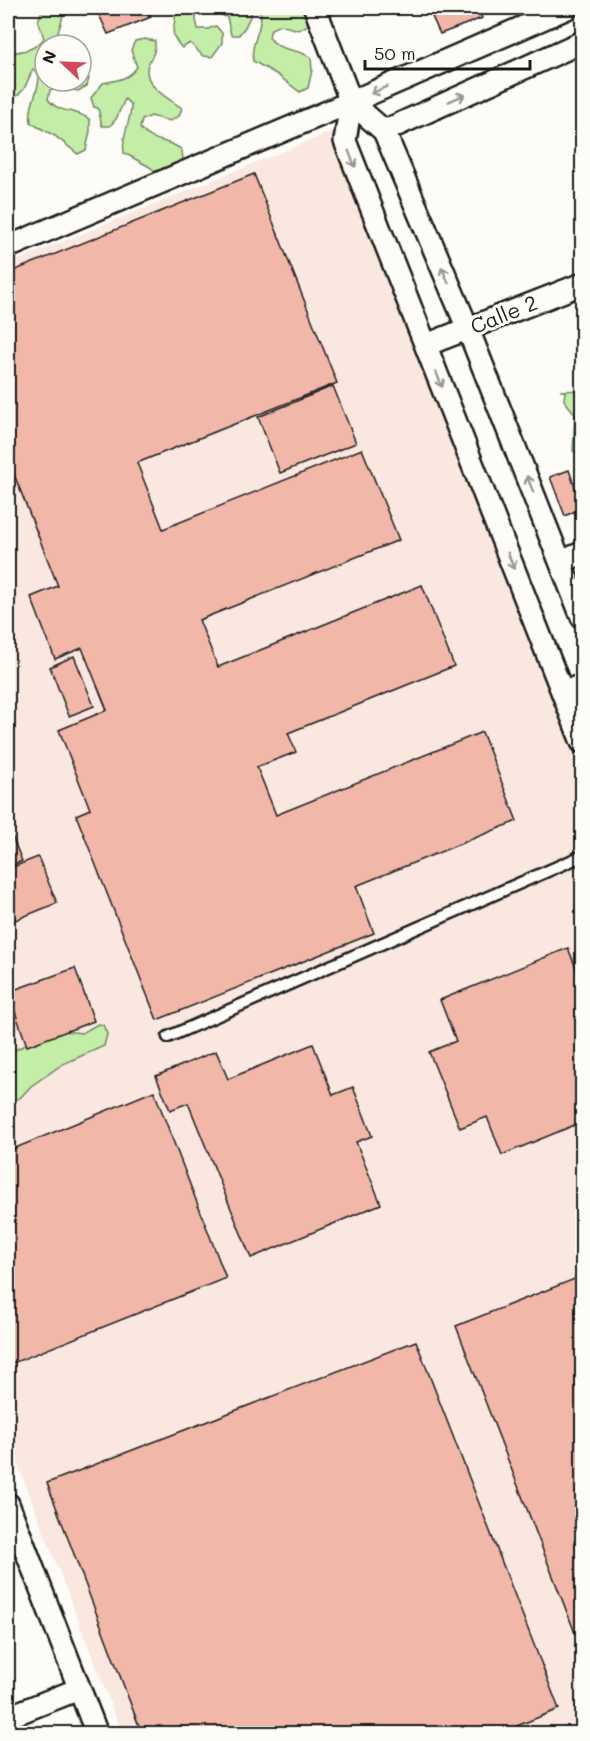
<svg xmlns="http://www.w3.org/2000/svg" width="590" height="1741" viewBox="0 0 590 1741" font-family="Mali,sans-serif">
<rect width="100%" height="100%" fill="#fdfcf7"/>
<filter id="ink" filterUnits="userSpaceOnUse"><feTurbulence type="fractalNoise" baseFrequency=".0167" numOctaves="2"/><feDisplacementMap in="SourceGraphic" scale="12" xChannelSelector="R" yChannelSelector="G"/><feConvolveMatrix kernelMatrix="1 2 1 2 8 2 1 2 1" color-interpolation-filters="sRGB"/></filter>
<g filter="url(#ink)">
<path fill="#f9e7e0" d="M 331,132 L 582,774 L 582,1733 L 122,1733 L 8,1439 L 8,264 Z"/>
<g fill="#c4eda8" stroke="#708462" stroke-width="1.5">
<path d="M 176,8 L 197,8 L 196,20 L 198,29 L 208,29 L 216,26 L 222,33 L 222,43 L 212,57 L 203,56 L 190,43 L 182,48 C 166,31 177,26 176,8 Z"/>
<path d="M 220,8 L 298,8 L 311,17 L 308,25 L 299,30 L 280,25 L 271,29 L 269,37 C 281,54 298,47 311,58 L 312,70 L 308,88 L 300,92 L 276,74 L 253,61 C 250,45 261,31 261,14 L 254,8 L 245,27 L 239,35 L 231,35 L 227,17 L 223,16 Z"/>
<path d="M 52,9 L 63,12 C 63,25 55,33 55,45 L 45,45 L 45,81 L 81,81 L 81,73 L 89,78 L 87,86 L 78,91 L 59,87 L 50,90 L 48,99 C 59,115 77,108 90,120 L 90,131 L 86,150 L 78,154 L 55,136 L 31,123 C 28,105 39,93 39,76 L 33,69 L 24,89 L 17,96 L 9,97 L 8,57 L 10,53 C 25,51 35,50 44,38 L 38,21 L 42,11 Z"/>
<path d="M 145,39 L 155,41 C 156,56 149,58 147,68 C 145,87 169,99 182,108 L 179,116 L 170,121 L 151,116 L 142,120 L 140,128 C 151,143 169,139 182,150 L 183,161 L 179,180 L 171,183 L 148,166 L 124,153 C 121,135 131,123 131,105 L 125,99 L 116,119 L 110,126 L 102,126 L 98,108 L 94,107 L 91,98 L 103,83 C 117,80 128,80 137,67 L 131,50 L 135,41 Z"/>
<path d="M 582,390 L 582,453 L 581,453 L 573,451 L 575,414 L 564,400 L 565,391 L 560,391 Z"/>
<path d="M 98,1024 L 103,1025 L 107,1034 L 104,1046 L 63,1064 L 31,1086 L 21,1097 L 8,1105 L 8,1053 L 43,1037 L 63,1031 L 82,1033 Z"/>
</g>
<g fill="#f1b7a9" stroke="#1c1c1c" stroke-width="1.5">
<path d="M 96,8 L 147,8 L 151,17 L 108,34 Z"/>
<path d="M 428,8 L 478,8 L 482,18 L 440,34 Z"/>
<path d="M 254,174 L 337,383 L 137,463 L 163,529 L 362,449 L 399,540 L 199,620 L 218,667 L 422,585 L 454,666 L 288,733 L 296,752 L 257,767 L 276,815 L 482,732 L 517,821 L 356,886 L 374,933 L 157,1020 L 76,815 L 90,809 L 59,730 L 107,710 L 82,648 L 55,659 L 31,597 L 58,586 L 8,459 L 8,273 Z"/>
<path d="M 333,386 L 356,443 L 280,473 L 258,417 Z"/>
<path d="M 569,470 L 582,508 L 565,516 L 550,477 Z"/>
<path d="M 74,656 L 94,706 L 69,716 L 50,667 Z"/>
<path d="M 8,826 L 22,861 L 8,867 Z"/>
<path d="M 38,857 L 57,903 L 8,923 L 8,869 Z"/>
<path d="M 568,948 L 582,983 L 582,1122 L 502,1155 L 487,1117 L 460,1128 L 429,1052 L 456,1041 L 440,1000 Z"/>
<path d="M 75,968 L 94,1021 L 27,1046 L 8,992 Z"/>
<path d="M 313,1044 L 333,1095 L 353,1087 L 372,1136 L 356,1142 L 381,1204 L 251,1258 L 188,1103 L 170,1110 L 156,1076 L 216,1051 L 228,1079 Z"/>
<path d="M 154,1091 L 226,1278 L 8,1365 L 8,1151 Z"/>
<path d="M 582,1276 L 582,1651 L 456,1326 Z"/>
<path d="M 416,1341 L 559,1709 L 497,1734 L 142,1734 L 47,1483 Z"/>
</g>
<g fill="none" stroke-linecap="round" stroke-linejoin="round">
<defs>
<path id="lane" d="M 168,1037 L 582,856"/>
<g id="street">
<path d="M 315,8 L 351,102 L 384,131 L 468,329 L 582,617"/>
<path d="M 351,102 L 345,141 L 582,742"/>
<path d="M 384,131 L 582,42"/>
<path d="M 8,247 L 351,102 L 567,8"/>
<path d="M 426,345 L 582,284"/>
<path d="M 561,562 L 582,553"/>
<path d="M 563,693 L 582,685"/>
<path d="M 8,1504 L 97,1734"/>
<path d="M 8,1717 L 79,1689"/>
</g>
</defs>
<use href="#lane" stroke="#1c1c1c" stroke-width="15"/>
<use href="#street" stroke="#1c1c1c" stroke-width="26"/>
<use href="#lane" stroke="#fdfcf7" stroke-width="10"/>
<use href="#street" stroke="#fdfcf7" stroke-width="21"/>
</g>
<defs><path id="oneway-shaft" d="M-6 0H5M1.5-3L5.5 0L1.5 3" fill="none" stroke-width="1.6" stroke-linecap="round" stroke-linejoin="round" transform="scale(1.5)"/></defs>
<g stroke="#989794">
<use href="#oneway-shaft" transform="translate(379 90) rotate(156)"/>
<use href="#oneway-shaft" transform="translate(457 98) rotate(-24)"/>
<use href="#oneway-shaft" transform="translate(352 159) rotate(68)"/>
<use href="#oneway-shaft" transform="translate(445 275) rotate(-113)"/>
<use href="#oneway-shaft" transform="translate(439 379) rotate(68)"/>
<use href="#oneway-shaft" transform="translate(530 484) rotate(-112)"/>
<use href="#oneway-shaft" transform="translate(511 561) rotate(68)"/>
</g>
</g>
<g text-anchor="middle" stroke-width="6" stroke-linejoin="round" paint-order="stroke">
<g font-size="21" fill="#1c1c1c" stroke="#fdfcf7">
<text transform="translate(504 315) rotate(-22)" y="7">Calle 2</text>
</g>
</g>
<rect width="590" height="1741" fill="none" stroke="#fdfcf7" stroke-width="30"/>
<rect x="15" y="15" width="560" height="1711" fill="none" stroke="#1c1c1c" stroke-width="2" filter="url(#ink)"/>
<g transform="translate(63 63) rotate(293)"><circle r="28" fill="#fdfcf7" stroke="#a3a29f" stroke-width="1.5"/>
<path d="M0-4.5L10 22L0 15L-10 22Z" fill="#d1495b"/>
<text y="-9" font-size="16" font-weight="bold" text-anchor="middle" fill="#1c1c1c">N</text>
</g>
<path d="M365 60v9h165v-9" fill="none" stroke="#1c1c1c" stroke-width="3"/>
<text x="374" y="60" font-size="18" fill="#1c1c1c" stroke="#fdfcf7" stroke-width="4.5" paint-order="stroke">50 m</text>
</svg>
